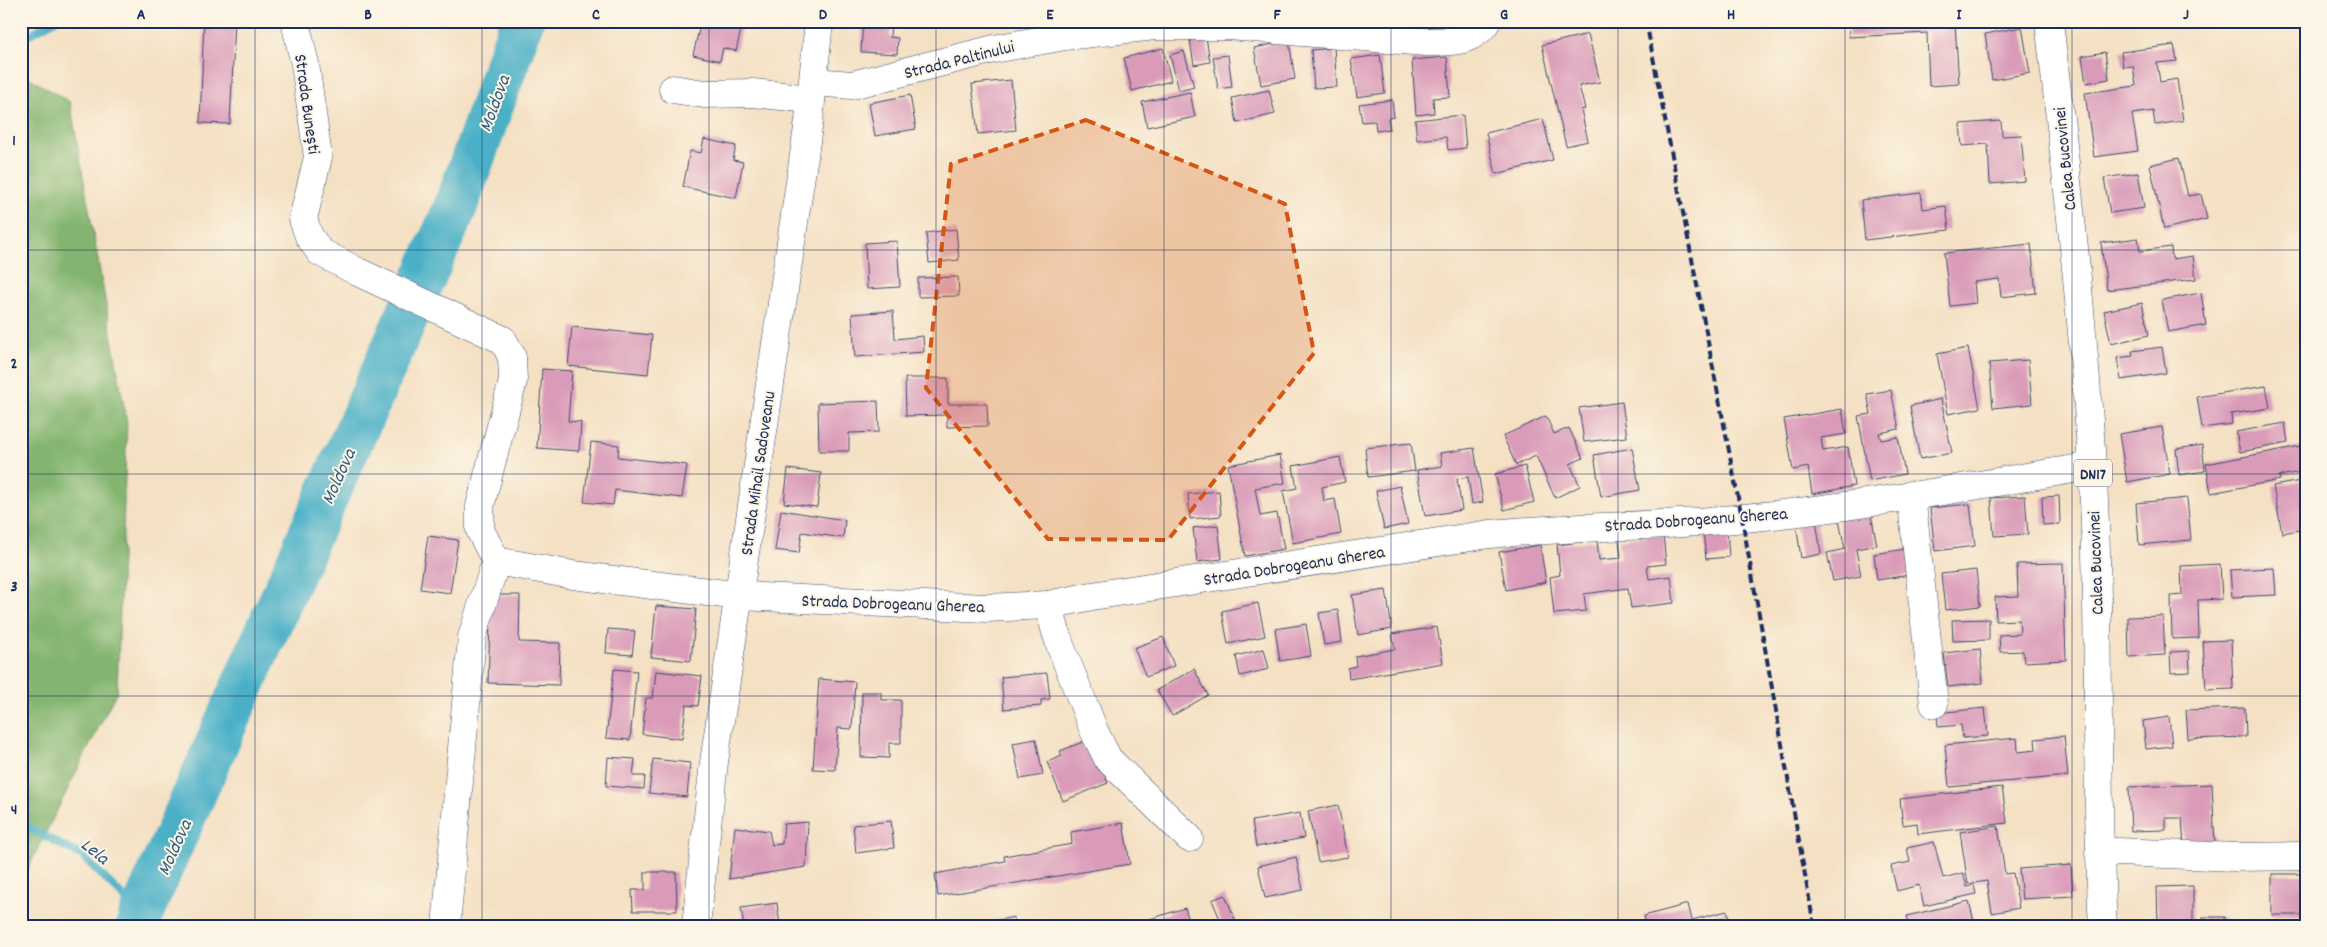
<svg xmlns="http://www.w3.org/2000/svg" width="2327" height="947" viewBox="0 0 2327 947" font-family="Dekko,sans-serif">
<rect width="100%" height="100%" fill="#fcf5e5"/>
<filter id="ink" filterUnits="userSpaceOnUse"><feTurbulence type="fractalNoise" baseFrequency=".02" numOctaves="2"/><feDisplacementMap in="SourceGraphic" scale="10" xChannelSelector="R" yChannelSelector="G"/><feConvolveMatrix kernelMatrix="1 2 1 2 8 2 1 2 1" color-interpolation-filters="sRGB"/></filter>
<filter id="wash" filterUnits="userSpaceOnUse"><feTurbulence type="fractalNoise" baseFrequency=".0096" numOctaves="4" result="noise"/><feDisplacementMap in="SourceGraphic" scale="20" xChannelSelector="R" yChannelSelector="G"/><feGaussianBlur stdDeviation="1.12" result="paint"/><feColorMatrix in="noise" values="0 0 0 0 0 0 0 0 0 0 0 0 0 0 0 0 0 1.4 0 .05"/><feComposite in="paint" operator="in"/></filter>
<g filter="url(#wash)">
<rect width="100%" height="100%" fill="#f4e0c3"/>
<path fill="#84b56f" stroke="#507266" d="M 21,73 L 70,102 L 127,423 L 117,691 L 21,882 Z"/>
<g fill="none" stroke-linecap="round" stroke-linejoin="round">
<g stroke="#49b0c7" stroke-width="8">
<path d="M 21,39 L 54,21"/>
<path d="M 21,824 L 81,855 L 141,914"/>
</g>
<path stroke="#49b0c7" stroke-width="44" d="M 138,926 L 141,914 L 456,206 L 522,21"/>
</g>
<g id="blocks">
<g fill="#da9bb9">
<path d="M 204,21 L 235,21 L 230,124 L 200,123 Z"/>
<path d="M 701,21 L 743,21 L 736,51 L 723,48 L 720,61 L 693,55 Z"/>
<path d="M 863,21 L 891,21 L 890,37 L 898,38 L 897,54 L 861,52 Z"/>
<rect x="1410" y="21" width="42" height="7"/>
<path d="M 1848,21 L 1981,21 L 1981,23 L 1955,24 L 1959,84 L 1929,86 L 1927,33 L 1849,37 Z"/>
<path d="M 2022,27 L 2030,73 L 1992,80 L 1985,34 Z"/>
<path d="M 1588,34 L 1600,82 L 1579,86 L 1585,109 L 1581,110 L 1588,141 L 1566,146 L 1542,45 Z"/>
<path d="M 1206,37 L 1210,62 L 1194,65 L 1190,40 Z"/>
<path d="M 1289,41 L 1295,79 L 1261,85 L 1254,48 Z"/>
<path d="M 2174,45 L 2177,61 L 2157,63 L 2160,82 L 2177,79 L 2183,121 L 2155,125 L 2153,111 L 2132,114 L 2138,151 L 2094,157 L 2085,93 L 2136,86 L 2133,66 L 2123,67 L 2121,52 Z"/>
<path d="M 1163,48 L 1171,81 L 1132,91 L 1124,58 Z"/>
<path d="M 1334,48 L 1337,87 L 1314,88 L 1311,50 Z"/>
<path d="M 1184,51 L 1194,87 L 1179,91 L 1170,55 Z"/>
<path d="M 2105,52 L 2109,79 L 2086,83 L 2082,56 Z"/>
<path d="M 1228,55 L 1232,87 L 1218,89 L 1213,57 Z"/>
<path d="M 1380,55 L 1385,93 L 1357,97 L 1351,59 Z"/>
<path d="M 1447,57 L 1450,97 L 1433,98 L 1434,113 L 1416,115 L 1412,60 Z"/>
<path d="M 1011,80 L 1016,130 L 978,134 L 972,84 Z"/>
<path d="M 1269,90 L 1275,114 L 1237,123 L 1232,98 Z"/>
<path d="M 1190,92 L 1195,117 L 1147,127 L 1142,102 Z"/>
<path d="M 910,95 L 916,129 L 875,136 L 869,103 Z"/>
<path d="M 1392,100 L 1394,117 L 1388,118 L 1390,129 L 1376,131 L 1375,121 L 1362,122 L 1359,104 Z"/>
<path d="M 1463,115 L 1466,148 L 1448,150 L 1446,137 L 1417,140 L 1415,120 Z"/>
<path d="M 1543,119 L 1553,160 L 1496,174 L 1486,133 Z"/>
<path d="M 2001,121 L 2002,136 L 2021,135 L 2025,181 L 1990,184 L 1988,144 L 1962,146 L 1960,124 Z"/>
<path d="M 704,139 L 736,146 L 733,160 L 743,162 L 736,198 L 683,187 L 690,151 L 701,153 Z"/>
<path d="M 2179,158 L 2188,196 L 2201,194 L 2207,219 L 2164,229 L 2150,165 Z"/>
<path d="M 2138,173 L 2144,208 L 2110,213 L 2104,178 Z"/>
<path d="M 1921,193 L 1923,209 L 1946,206 L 1949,230 L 1865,240 L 1861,200 Z"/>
<path d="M 956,229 L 959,260 L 929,263 L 926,233 Z"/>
<path d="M 2138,238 L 2140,251 L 2171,247 L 2172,259 L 2193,256 L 2196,279 L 2107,290 L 2101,243 Z"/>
<path d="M 897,241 L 900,287 L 867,289 L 865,243 Z"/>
<path d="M 2031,244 L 2036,293 L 2001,297 L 1999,279 L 1974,282 L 1976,303 L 1950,306 L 1944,253 Z"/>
<path d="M 958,277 L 959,296 L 918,297 L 918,278 Z"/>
<path d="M 2201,293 L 2206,325 L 2168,332 L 2162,300 Z"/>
<path d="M 2142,303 L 2149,335 L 2111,344 L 2104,311 Z"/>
<path d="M 893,311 L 895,339 L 923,336 L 924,352 L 855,357 L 852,314 Z"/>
<path d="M 572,327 L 652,335 L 648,374 L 568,366 Z"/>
<path d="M 2162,347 L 2166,373 L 2121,380 L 2117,358 L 2133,356 L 2132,351 Z"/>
<path d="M 1968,348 L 1980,408 L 1948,414 L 1937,354 Z"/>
<path d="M 2028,360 L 2032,404 L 1993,408 L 1989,363 Z"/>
<path d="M 542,369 L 572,371 L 568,421 L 581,422 L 579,451 L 537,448 Z"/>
<path d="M 905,378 L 948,378 L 948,404 L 987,404 L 988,426 L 947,427 L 947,415 L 906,416 Z"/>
<path d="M 2266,386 L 2270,408 L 2231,414 L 2232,424 L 2202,428 L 2197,397 Z"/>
<path d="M 1891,390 L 1899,429 L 1879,433 L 1881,440 L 1898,437 L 1905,474 L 1870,481 L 1858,416 L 1871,414 L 1867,394 Z"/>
<path d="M 1941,399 L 1952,453 L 1920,459 L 1910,406 Z"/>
<path d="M 878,401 L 879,432 L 849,433 L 849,451 L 819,451 L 818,403 Z"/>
<path d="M 1622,402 L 1627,437 L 1584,442 L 1579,408 Z"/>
<path d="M 1842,409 L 1846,434 L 1821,438 L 1823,451 L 1848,447 L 1854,486 L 1812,494 L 1808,467 L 1793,470 L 1784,419 Z"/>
<path d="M 1546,416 L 1554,434 L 1569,428 L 1583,458 L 1570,464 L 1580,486 L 1555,498 L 1536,456 L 1516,465 L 1503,436 Z"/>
<path d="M 2285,423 L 2288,443 L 2240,452 L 2236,432 Z"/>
<path d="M 2162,427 L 2170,474 L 2127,482 L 2119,434 Z"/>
<path d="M 591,442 L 619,445 L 618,457 L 687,465 L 682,498 L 615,490 L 613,505 L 584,502 Z"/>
<path d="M 1411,443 L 1415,471 L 1368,477 L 1365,448 Z"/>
<path d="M 2202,445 L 2205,471 L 2179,475 L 2176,449 Z"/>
<path d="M 2306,445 L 2306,471 L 2279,476 L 2280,480 L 2211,493 L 2206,464 Z"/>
<path d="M 1474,448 L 1483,502 L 1472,504 L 1468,477 L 1457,479 L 1462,510 L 1425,516 L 1417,470 L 1442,466 L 1440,453 Z"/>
<path d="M 1632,448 L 1640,490 L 1601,497 L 1594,455 Z"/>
<path d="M 1280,455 L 1285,483 L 1255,488 L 1260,516 L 1277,513 L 1284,549 L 1245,556 L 1228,465 Z"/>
<path d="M 1340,457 L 1345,482 L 1322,487 L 1324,501 L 1335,499 L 1341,534 L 1293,543 L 1283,491 L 1297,488 L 1293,466 Z"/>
<path d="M 1525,466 L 1534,502 L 1504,510 L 1495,474 Z"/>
<path d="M 788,469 L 821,473 L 817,507 L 784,503 Z"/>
<path d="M 2306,480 L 2306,529 L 2282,533 L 2273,486 Z"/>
<path d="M 1400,486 L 1408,524 L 1384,529 L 1376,491 Z"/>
<path d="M 1219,491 L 1221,516 L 1190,519 L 1188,494 Z"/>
<path d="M 2025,496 L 2028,534 L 1994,536 L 1991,498 Z"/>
<path d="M 2059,496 L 2060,524 L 2043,525 L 2042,497 Z"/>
<path d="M 2187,498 L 2191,540 L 2139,545 L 2136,503 Z"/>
<path d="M 1970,504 L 1975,546 L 1935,551 L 1930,508 Z"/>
<path d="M 781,510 L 845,520 L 843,538 L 802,532 L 799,553 L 775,550 Z"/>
<path d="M 1870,510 L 1877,545 L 1856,549 L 1861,576 L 1833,581 L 1827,553 L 1845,549 L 1838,516 Z"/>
<path d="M 1816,520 L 1821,554 L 1801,558 L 1796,523 Z"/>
<path d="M 1218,525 L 1222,559 L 1197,562 L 1193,528 Z"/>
<path d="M 1727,531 L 1729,557 L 1706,559 L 1703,532 Z"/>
<path d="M 1663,534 L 1666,564 L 1647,566 L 1649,579 L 1671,576 L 1674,603 L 1631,608 L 1628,588 L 1584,594 L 1586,611 L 1554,614 L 1550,577 L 1560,575 L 1557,545 L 1597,540 L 1599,560 L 1621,558 L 1619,540 Z"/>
<path d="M 428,536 L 458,540 L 450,593 L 420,589 Z"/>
<path d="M 1540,545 L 1546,582 L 1506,590 L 1499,552 Z"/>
<path d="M 1912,548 L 1916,574 L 1877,580 L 1874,554 Z"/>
<path d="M 2063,563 L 2066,660 L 2024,662 L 2023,651 L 2000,652 L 1999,635 L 2020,634 L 2019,620 L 1996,621 L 1995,597 L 2018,596 L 2017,564 Z"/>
<path d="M 2220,564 L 2222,599 L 2198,600 L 2199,638 L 2172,639 L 2171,596 L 2182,595 L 2181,566 Z"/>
<path d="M 2274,568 L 2276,595 L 2232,597 L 2230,570 Z"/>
<path d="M 1976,570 L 1980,606 L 1945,610 L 1941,574 Z"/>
<path d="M 1386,590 L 1392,629 L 1358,635 L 1352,595 Z"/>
<path d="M 491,595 L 520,595 L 519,642 L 560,643 L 559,685 L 488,683 Z"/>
<path d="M 1258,603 L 1265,636 L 1228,644 L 1222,611 Z"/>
<path d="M 656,606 L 696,609 L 691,661 L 651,657 Z"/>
<path d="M 1338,610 L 1342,642 L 1324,645 L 1319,613 Z"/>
<path d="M 2163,616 L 2165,655 L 2129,657 L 2128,617 Z"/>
<path d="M 1989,619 L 1989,640 L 1953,641 L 1952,620 Z"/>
<path d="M 1306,624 L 1311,656 L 1280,661 L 1275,629 Z"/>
<path d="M 1437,627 L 1443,663 L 1349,679 L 1348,668 L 1356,666 L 1355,656 L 1395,649 L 1392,634 Z"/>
<path d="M 608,629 L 635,631 L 632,655 L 606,653 Z"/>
<path d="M 1163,637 L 1174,666 L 1146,677 L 1134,648 Z"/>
<path d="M 2231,640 L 2233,689 L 2206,690 L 2203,641 Z"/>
<path d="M 1264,649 L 1269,669 L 1240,676 L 1236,656 Z"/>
<path d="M 1980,649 L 1983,683 L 1948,687 L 1944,653 Z"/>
<path d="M 2189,651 L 2190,672 L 2171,673 L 2170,652 Z"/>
<path d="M 614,669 L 637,671 L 630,740 L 606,738 Z"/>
<path d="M 1194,669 L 1208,695 L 1172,716 L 1157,690 Z"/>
<path d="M 656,671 L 702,676 L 698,706 L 686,705 L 682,739 L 642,734 L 646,698 L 653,698 Z"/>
<path d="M 1047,673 L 1050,699 L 1041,700 L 1041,706 L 1004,709 L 1001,677 Z"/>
<path d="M 819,679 L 855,682 L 852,729 L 838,728 L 835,770 L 813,769 Z"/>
<path d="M 862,692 L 881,692 L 881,700 L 901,700 L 901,743 L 889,743 L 889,758 L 861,757 Z"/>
<path d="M 1985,708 L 1988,736 L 1963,738 L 1961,725 L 1938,727 L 1937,713 Z"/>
<path d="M 2245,708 L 2246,737 L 2188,739 L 2186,710 Z"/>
<path d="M 2169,717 L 2172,746 L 2146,749 L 2143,721 Z"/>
<path d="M 2064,736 L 2068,776 L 1949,787 L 1945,745 L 2017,738 L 2018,752 L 2036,750 L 2035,739 Z"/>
<path d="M 1036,739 L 1043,775 L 1020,779 L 1013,743 Z"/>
<path d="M 1090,739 L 1108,783 L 1063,801 L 1047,762 L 1062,756 L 1060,751 Z"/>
<path d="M 608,757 L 635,759 L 633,776 L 645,776 L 644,789 L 606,786 Z"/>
<path d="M 653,759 L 690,763 L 687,797 L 649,793 Z"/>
<path d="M 2212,784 L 2215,846 L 2184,848 L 2182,818 L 2166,818 L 2166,830 L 2131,831 L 2129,787 Z"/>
<path d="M 2002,787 L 2007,823 L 1918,834 L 1917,823 L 1903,825 L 1900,799 Z"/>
<path d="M 1338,805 L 1348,857 L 1318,862 L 1308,811 Z"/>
<path d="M 1300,813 L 1304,838 L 1256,847 L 1252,821 Z"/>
<path d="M 891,821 L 894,848 L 856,853 L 853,825 Z"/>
<path d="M 808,822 L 806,867 L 729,879 L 735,827 L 769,831 L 772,845 L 782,844 L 784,824 Z"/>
<path d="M 1123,823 L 1130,864 L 938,896 L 935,874 L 1005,861 L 1004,856 L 1072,844 L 1071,832 Z"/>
<path d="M 1998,826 L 2005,874 L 2013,873 L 2019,908 L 1992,913 L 1987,881 L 1968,884 L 1960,832 Z"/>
<path d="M 1934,842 L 1943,878 L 1963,873 L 1967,887 L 1974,885 L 1976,894 L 1924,906 L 1919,885 L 1897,891 L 1891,866 L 1910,862 L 1907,848 Z"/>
<path d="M 1296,857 L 1303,890 L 1265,898 L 1258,866 Z"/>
<path d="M 2071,865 L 2073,896 L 2022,899 L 2019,869 Z"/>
<path d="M 645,872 L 676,872 L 677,911 L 633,911 L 632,890 L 645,890 Z"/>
<rect x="2272" y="874" width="34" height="41"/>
<path d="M 2193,886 L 2193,925 L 2158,926 L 2157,887 Z"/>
<path d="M 1225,895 L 1238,926 L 1223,926 L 1212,900 Z"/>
<path d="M 1969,901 L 1974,922 L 1957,926 L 1910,926 L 1907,916 Z"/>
<path d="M 777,903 L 780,926 L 744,926 L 741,908 Z"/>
<path d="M 1688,904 L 1692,920 L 1727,911 L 1731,926 L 1646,926 L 1644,916 Z"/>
<path d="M 1185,908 L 1191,926 L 1152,926 L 1150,919 Z"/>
<path d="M 1014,917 L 1016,926 L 984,926 L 983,923 Z"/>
<rect x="2203" y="917" width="22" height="9"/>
</g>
</g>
</g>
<g filter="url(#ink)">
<use href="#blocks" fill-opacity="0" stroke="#3c4a6d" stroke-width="1"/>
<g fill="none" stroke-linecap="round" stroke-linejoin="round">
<defs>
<g id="minor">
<path d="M 295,21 L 305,64 L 318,157 L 303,219 L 309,236 L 320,252 L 358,272 L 503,340 L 512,357 L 513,381 L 480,506 L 480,530 L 496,561 L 472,637 L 446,926"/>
<path d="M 814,82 L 852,85 L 994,49 L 1065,36 L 1155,26 L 1229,26 L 1426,42 C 1449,42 1473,43 1487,21"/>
<path d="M 673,89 L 704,94 L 753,93 L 811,99"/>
<path d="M 1911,495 L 1934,704"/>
<path d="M 496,561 L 573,575 L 740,596 L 986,608 L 1048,605 L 1092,596 L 1490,534 C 1575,526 1660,527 1744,518 C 1860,507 1977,485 2092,466"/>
<path d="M 1048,605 L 1060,645 L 1095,733 L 1108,759 L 1189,838"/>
<path d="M 2099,853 L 2118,852 L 2235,857 L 2306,856"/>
<path d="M 696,926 L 714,762 L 809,121 L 819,21"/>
</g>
<path id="highway" d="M 2049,21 C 2066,169 2083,317 2092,466 C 2102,619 2094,773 2103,926"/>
</defs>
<use href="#minor" stroke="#3c4a6d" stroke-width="29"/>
<use href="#highway" stroke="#3c4a6d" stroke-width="29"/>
<use href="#minor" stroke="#fff" stroke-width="28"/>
<use href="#highway" stroke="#fff" stroke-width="28"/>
<path stroke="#1b2f5e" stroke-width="4" stroke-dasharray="8 4" stroke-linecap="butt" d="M 1646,21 L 1742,518 L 1814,926"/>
</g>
</g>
<path fill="#d45514" fill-opacity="0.2" stroke="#d45514" stroke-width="4" stroke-dasharray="10 6" stroke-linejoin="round" d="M 1086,120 L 1285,204 L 1314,353 L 1168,540 L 1048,539 L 926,388 L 951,164 Z"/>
<path fill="none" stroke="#1b2f5e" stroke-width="1" stroke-opacity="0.55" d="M 255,21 L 255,926M 482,21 L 482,926M 709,21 L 709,926M 936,21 L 936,926M 1164,21 L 1164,926M 1391,21 L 1391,926M 1618,21 L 1618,926M 1845,21 L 1845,926M 2072,21 L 2072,926M 21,250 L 2306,250M 21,474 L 2306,474M 21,696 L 2306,696"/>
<g text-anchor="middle" stroke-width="4" stroke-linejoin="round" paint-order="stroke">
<rect fill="#fcf5e5" stroke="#5e6a86" stroke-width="1" x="2074" y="459.5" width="38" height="27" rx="4"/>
<g font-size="16" font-weight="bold" fill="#1b2f5e">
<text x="2093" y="479">DN17</text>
</g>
<g font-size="18" fill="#1b2f5e" stroke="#fcf5e5">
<text transform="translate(959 59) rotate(-14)" y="6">Strada Paltinului</text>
<text transform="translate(308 104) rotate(82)" y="6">Strada Bunești</text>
<text transform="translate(2064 159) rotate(-96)" y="6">Calea Bucovinei</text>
<text transform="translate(757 473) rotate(-82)" y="6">Strada Mihail Sadoveanu</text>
<text transform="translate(1696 519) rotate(-4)" y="6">Strada Dobrogeanu Gherea</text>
<text transform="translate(2095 563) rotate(-92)" y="6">Calea Bucovinei</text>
<text transform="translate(1294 565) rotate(-9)" y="6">Strada Dobrogeanu Gherea</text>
<text transform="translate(893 603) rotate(2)" y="6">Strada Dobrogeanu Gherea</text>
</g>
<g font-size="19" font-style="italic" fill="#2b5c83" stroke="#fcf5e5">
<text transform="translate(493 103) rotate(-70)" y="7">Moldova</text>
<text transform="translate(337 476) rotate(-66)" y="7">Moldova</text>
<text transform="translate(173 847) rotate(-66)" y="7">Moldova</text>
<text transform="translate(96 850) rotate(39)" y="7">Lela</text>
</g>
</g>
<rect width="2327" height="947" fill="none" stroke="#fcf5e5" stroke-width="55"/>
<rect x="28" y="28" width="2272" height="892" fill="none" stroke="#1b2f5e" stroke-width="2"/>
<g font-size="16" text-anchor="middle" font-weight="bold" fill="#1b2f5e">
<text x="141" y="19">A</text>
<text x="368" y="19">B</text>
<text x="596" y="19">C</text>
<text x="823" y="19">D</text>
<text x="1050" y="19">E</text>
<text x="1277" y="19">F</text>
<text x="1504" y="19">G</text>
<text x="1731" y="19">H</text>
<text x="1959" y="19">I</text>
<text x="2186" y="19">J</text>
<text x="14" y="145">1</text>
<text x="14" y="368">2</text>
<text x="14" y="591">3</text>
<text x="14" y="814">4</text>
</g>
</svg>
